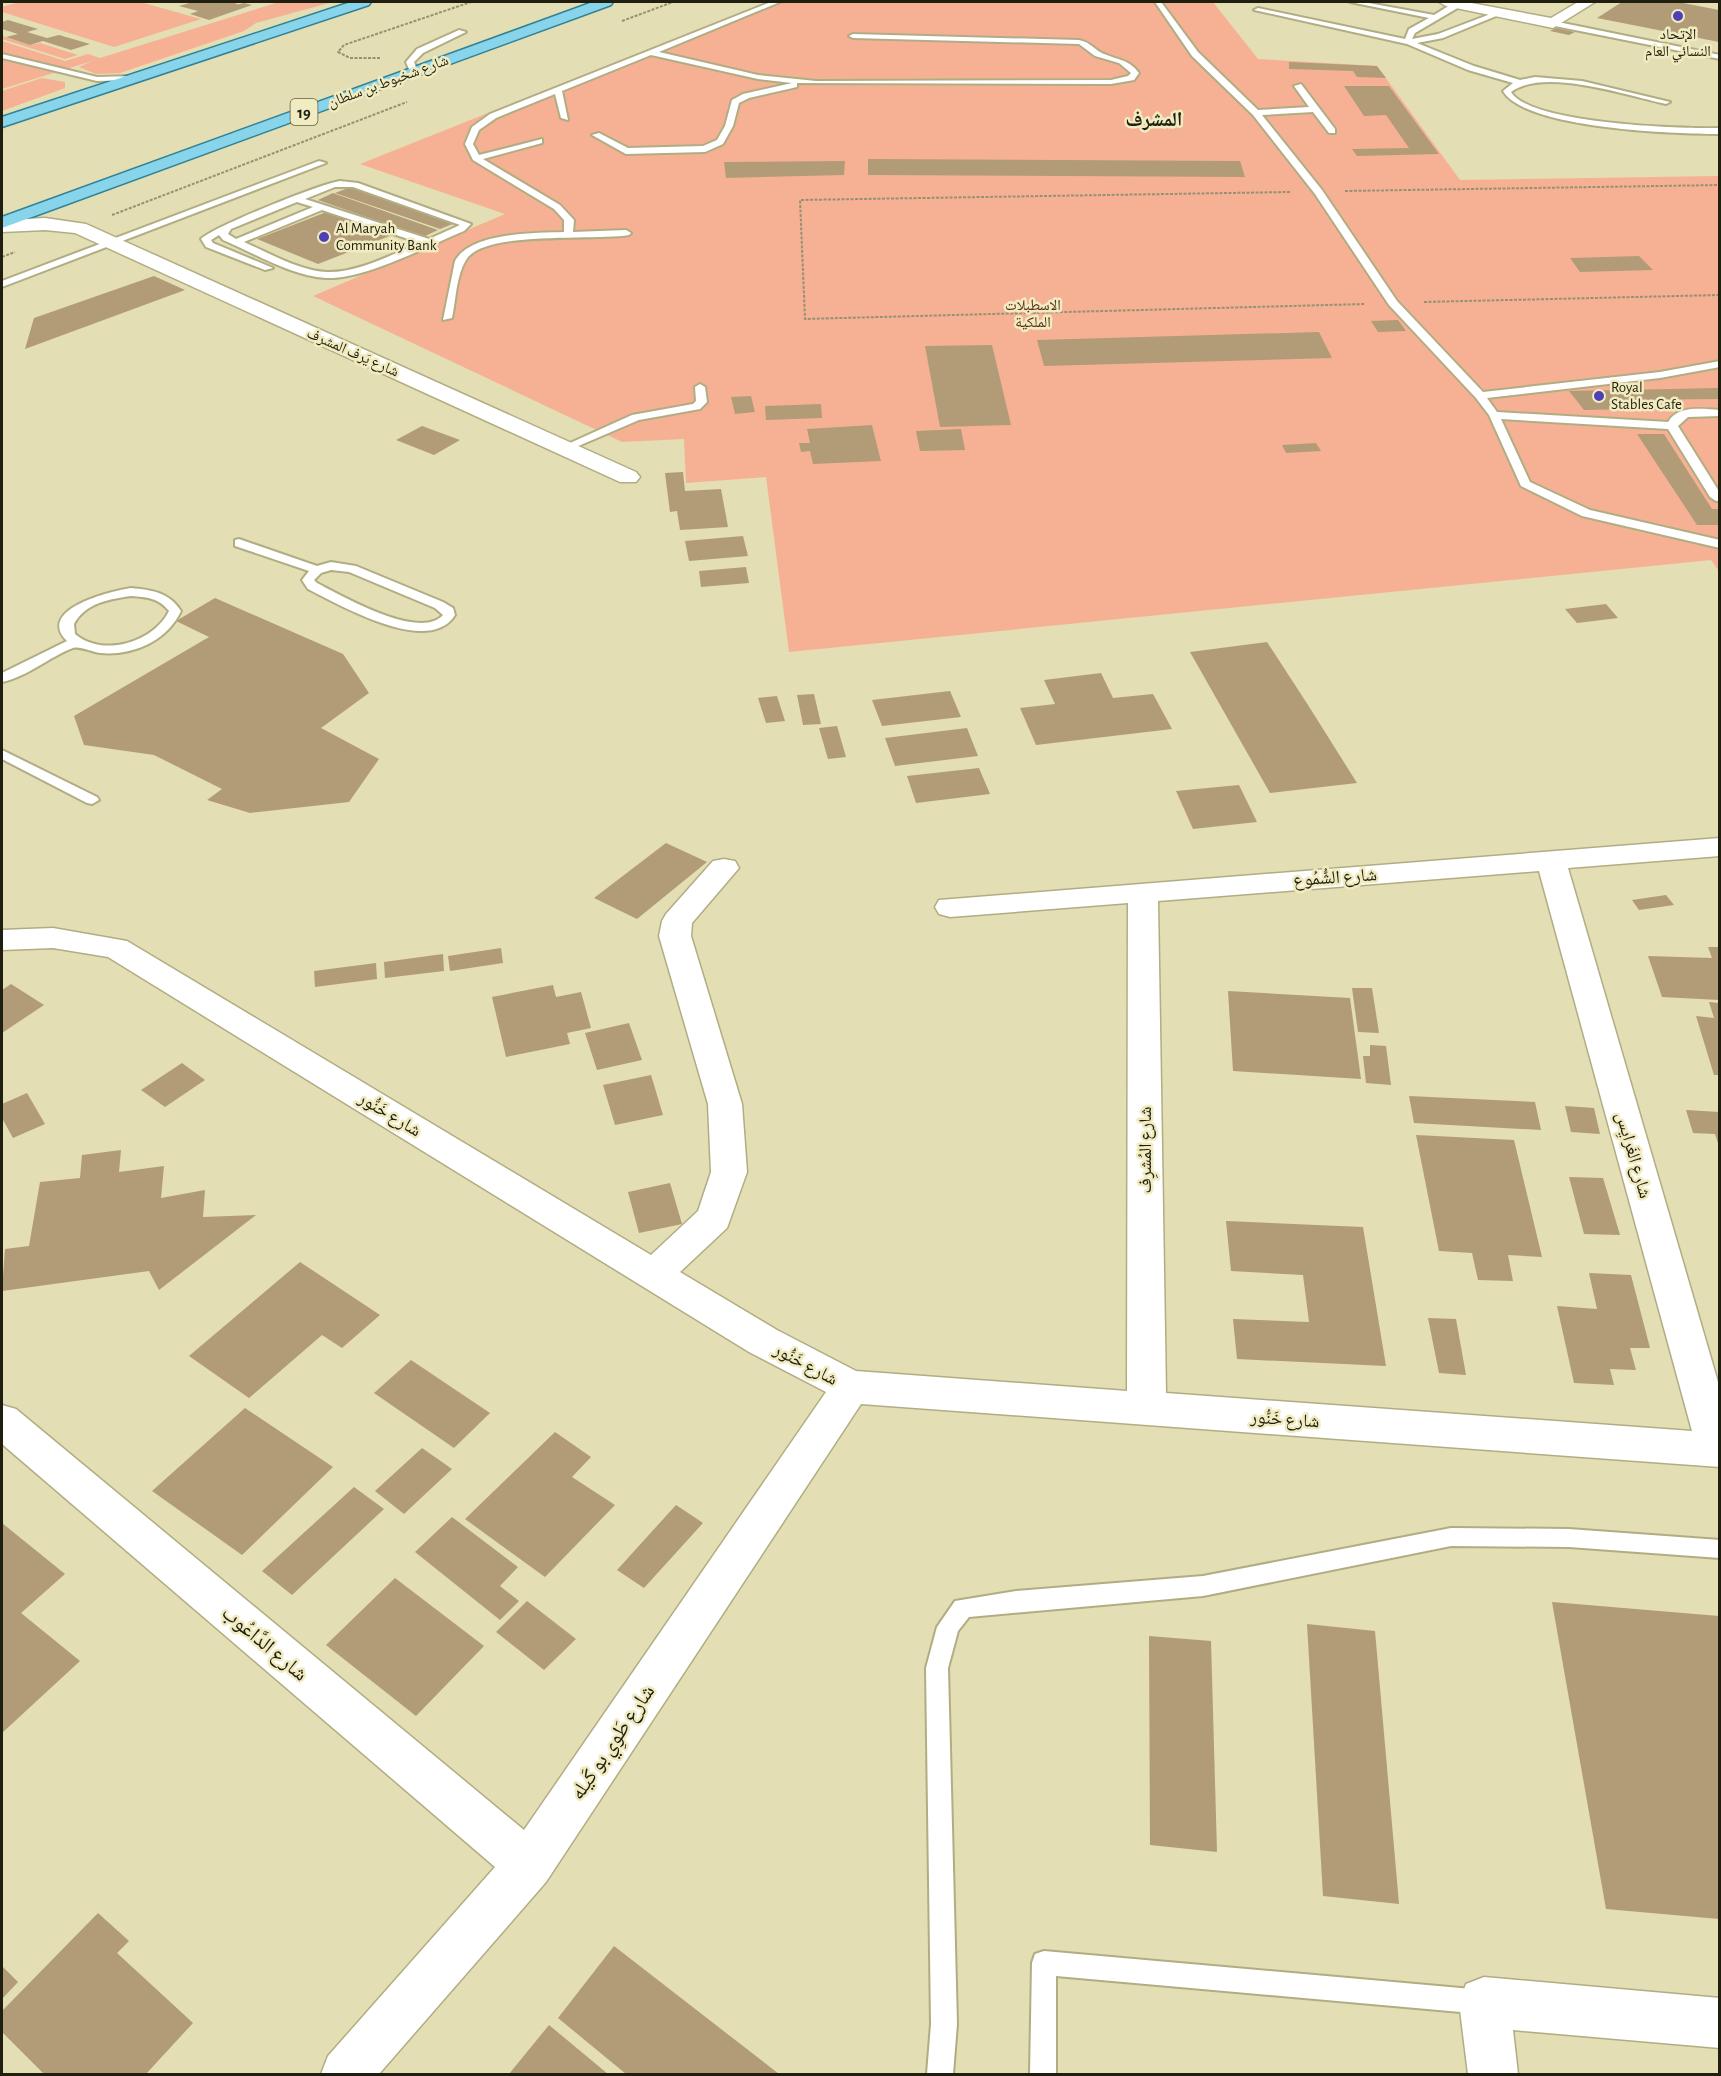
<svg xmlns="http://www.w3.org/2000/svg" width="1721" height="2076" viewBox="0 0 1721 2076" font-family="'Alegreya Sans','Noto Naskh Arabic',sans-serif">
<rect width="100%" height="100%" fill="#e3deb3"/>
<g fill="#f6b195">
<path d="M 20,2 L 140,2 L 201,19 L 114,47 L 2,12 L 2,7 Z"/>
<path d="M 279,2 L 333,2 L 256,23 L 244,31 L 120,73 L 96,74 L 79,67 L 92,61 L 2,89 L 2,41 L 65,61 L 88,54 L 100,58 Z"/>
<path d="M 767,2 L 1213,2 L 1258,59 L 1377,66 L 1460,180 L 1719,176 L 1719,571 L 1711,560 L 789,652 L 766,477 L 686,483 L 684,439 L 622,442 L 313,296 L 505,214 L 360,164 Z"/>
<path d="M 2,36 L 31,45 L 40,43 L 78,55 L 65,59 L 2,39 Z"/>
<path d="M 42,78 L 65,82 L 65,88 L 2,111 L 2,91 Z"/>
</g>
<g fill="#b19c77">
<path d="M 193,2 L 230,2 L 238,4 L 236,5 L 244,3 L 252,5 L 209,20 L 190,14 L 198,11 L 179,6 Z"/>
<path d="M 1622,2 L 1678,2 L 1719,10 L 1719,42 L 1597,18 Z"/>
<path d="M 8,20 L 38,29 L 27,32 L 47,38 L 59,35 L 90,44 L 71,50 L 43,41 L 30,45 L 6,37 L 18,34 L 2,29 L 2,22 Z"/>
<path d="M 1556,28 L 1575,32 L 1569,35 L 1550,31 Z"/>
<path d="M 1289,62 L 1377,66 L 1386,78 L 1357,77 L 1353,71 L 1289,69 Z"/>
<path d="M 1344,86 L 1389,86 L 1439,154 L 1357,156 L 1352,149 L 1409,148 L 1386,115 L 1364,116 Z"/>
<path d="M 868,159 L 1240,161 L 1245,177 L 868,175 Z"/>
<path d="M 845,161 L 844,175 L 726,178 L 724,162 Z"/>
<path d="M 351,187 L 455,223 L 440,229 L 335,193 Z"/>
<path d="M 333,193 L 438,230 L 423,237 L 318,200 Z"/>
<path d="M 329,211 L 392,235 L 318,264 L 257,239 Z"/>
<path d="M 1639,256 L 1653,270 L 1580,272 L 1570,258 Z"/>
<path d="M 154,276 L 185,290 L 25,349 L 34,318 Z"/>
<path d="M 1398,320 L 1406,331 L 1378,332 L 1371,321 Z"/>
<path d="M 1319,332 L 1332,358 L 1044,366 L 1037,340 Z"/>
<path d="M 992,345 L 1011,425 L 940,427 L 925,346 Z"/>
<path d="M 1719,388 L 1719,399 L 1630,400 L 1637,409 L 1584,410 L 1569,391 Z"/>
<path d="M 751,396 L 755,412 L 735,414 L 731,397 Z"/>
<path d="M 821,404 L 822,418 L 766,420 L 765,406 Z"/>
<path d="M 872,425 L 881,461 L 813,464 L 810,451 L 801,452 L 799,443 L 810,443 L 807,429 Z"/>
<path d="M 422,426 L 460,440 L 434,455 L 396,440 Z"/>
<path d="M 961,429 L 965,450 L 920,451 L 916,431 Z"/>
<path d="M 1637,434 L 1664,434 L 1712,509 L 1719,509 L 1719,525 L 1697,525 Z"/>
<path d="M 1316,443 L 1321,451 L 1286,453 L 1282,445 Z"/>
<path d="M 683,472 L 685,491 L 721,489 L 728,527 L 680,530 L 677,511 L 670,512 L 665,473 Z"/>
<path d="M 743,536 L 748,556 L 689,561 L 685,541 Z"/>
<path d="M 746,567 L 749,583 L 701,587 L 699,571 Z"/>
<path d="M 215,598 L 343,654 L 369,693 L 321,728 L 379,759 L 349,802 L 250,813 L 207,800 L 222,789 L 154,755 L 84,745 L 74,716 L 209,637 L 176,621 Z"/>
<path d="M 1606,604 L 1618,618 L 1577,623 L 1565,609 Z"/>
<path d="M 1267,642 L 1308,705 L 1357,783 L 1270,793 L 1190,652 Z"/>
<path d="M 1101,673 L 1113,698 L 1153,694 L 1172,729 L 1036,745 L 1020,708 L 1055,704 L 1044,680 Z"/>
<path d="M 950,691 L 961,717 L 882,726 L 872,700 Z"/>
<path d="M 814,694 L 821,724 L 803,725 L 797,695 Z"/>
<path d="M 777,696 L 785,721 L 766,723 L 758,698 Z"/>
<path d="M 837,726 L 846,757 L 828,759 L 819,728 Z"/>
<path d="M 967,728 L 978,756 L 895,766 L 885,738 Z"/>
<path d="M 979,768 L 990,794 L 916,803 L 907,776 Z"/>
<path d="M 1239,785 L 1257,822 L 1193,829 L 1176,791 Z"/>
<path d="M 666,843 L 707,862 L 637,919 L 594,898 Z"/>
<path d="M 1666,895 L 1674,905 L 1639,910 L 1632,900 Z"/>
<path d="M 1708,947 L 1719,947 L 1719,1000 L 1662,997 L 1648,956 L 1712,958 Z"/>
<path d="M 501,948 L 503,963 L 450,971 L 448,956 Z"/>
<path d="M 443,954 L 444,971 L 385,978 L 384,962 Z"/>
<path d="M 376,963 L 377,979 L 315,987 L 314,971 Z"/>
<path d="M 11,984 L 44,1005 L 2,1033 L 2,990 Z"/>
<path d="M 553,985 L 556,997 L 581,992 L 591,1028 L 567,1033 L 570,1044 L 506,1057 L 492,997 Z"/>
<path d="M 1352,988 L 1372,988 L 1379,1033 L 1358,1032 Z"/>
<path d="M 1228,991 L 1350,998 L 1361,1079 L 1233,1071 Z"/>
<path d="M 1709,1002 L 1719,1003 L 1719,1075 L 1714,1075 L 1696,1016 L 1714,1018 Z"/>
<path d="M 629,1023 L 642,1060 L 597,1070 L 585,1033 Z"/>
<path d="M 1370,1045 L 1386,1046 L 1391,1085 L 1366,1083 L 1363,1056 L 1370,1056 Z"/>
<path d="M 182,1063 L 205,1080 L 165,1107 L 141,1090 Z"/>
<path d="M 651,1075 L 663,1115 L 615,1125 L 603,1085 Z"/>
<path d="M 27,1093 L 45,1124 L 13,1138 L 2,1118 L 2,1104 Z"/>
<path d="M 1409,1096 L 1535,1102 L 1541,1130 L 1414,1123 Z"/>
<path d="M 1565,1106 L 1594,1108 L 1600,1134 L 1571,1132 Z"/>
<path d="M 1686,1110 L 1719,1112 L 1719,1146 L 1715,1134 L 1693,1133 Z"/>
<path d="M 1416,1135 L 1514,1140 L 1542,1257 L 1508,1255 L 1513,1281 L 1478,1280 L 1472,1253 L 1439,1251 Z"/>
<path d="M 121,1150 L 119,1172 L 164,1166 L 161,1198 L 205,1190 L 203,1217 L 256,1215 L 159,1290 L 149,1271 L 2,1291 L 5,1249 L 29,1246 L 40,1182 L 80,1178 L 82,1155 Z"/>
<path d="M 1569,1177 L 1603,1178 L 1620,1235 L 1584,1234 Z"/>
<path d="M 670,1183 L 682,1224 L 639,1233 L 628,1192 Z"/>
<path d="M 1226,1221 L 1363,1227 L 1386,1366 L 1237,1359 L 1233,1319 L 1309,1322 L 1303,1275 L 1231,1271 Z"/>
<path d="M 300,1262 L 380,1315 L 342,1348 L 322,1335 L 249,1398 L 189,1356 Z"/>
<path d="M 1589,1273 L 1631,1275 L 1650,1348 L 1630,1348 L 1636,1370 L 1610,1369 L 1614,1385 L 1574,1383 L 1557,1306 L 1597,1309 Z"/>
<path d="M 1428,1318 L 1456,1319 L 1466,1375 L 1439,1373 Z"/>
<path d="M 411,1360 L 490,1413 L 454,1448 L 374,1393 Z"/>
<path d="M 245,1408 L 333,1467 L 242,1555 L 152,1491 Z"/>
<path d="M 555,1432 L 591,1457 L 572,1477 L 615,1505 L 545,1577 L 465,1519 Z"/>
<path d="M 422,1448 L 452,1469 L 404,1514 L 375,1491 Z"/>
<path d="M 354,1487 L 384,1509 L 292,1595 L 262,1571 Z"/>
<path d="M 676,1505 L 703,1523 L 644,1588 L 617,1570 Z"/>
<path d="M 452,1517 L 518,1567 L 500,1586 L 519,1601 L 500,1620 L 415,1552 Z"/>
<path d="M 2,1523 L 65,1574 L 21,1613 L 80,1661 L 2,1733 Z"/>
<path d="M 395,1578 L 484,1646 L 416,1716 L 326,1645 Z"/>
<path d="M 527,1601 L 576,1639 L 544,1670 L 496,1632 Z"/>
<path d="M 1552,1602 L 1719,1616 L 1719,1919 L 1606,1909 Z"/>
<path d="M 1307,1624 L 1375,1631 L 1399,1904 L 1323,1896 Z"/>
<path d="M 1149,1636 L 1211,1641 L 1217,1852 L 1150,1845 Z"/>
<path d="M 98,1913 L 129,1941 L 117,1953 L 193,2023 L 146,2074 L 44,2074 L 2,2032 L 2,2011 Z"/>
<path d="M 614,1946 L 779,2074 L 626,2074 L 558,2018 Z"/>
<path d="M 2,1966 L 18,1982 L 2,1999 Z"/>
<path d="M 549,2025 L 608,2074 L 509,2074 Z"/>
</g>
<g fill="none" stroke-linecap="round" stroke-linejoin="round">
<defs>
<g id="service">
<path d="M 771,2 L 780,2 L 659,52 L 758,75 L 816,81 L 1111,80 L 1128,76 L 1131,73 L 1119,63 L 1095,56 L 1079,44 L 853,38 L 849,36 L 853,34 L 1079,40 C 1089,42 1092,47 1100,52 C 1115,60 1128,58 1139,73 L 1134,80 L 1111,84 L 797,83 L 797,87 L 749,98 L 739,103 L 733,126 L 723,144 L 705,152 L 626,154 L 592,135 L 599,133 L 628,148 L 703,146 L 717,140 L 725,126 L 732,100 L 743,94 L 792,83 L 758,79 L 651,55 L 562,91 L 568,120 L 561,118 L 555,94 L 496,118 L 479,130 L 473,144 L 479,155 L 542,139 L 542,143 L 483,159 L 560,205 L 574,220 L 573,232 L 626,230 L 631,233 L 629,235 C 597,241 483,230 466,260 C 456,276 456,300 452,318 L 443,320 L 455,261 C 471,232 534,233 564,232 L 564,220 L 554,209 L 473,160 L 465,144 L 472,127 L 490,114 Z"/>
<path d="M 1155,2 L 1161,2 L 1198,52 L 1258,110 L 1309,107 L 1294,86 L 1301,84 L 1335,129 L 1335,133 L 1329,133 L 1313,112 L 1262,115 L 1322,190 L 1397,301 L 1483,392 L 1660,372 L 1720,361 L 1720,367 L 1660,378 L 1487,398 L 1497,412 L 1668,422 C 1678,405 1702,409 1720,410 L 1720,416 L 1688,417 L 1678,426 L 1720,493 L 1720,500 L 1716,501 L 1710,497 L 1668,429 L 1501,419 L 1530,482 L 1590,510 L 1720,540 L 1720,548 L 1582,516 L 1521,486 L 1489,415 L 1476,398 L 1389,305 L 1315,194 L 1253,115 L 1192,56 Z"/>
<path d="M 1350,2 L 1363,2 L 1434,15 L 1455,2 L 1461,2 L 1461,6 L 1415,33 L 1412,39 L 1438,34 L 1501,10 L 1501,14 L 1443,38 L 1417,43 L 1474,66 L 1520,80 L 1535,77 L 1582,81 L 1670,102 L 1666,104 C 1628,96 1544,67 1511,92 C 1530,124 1682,129 1720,128 L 1720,134 C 1677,134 1525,129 1503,91 L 1513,83 L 1468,70 L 1407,44 L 1254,10 L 1258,8 L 1405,39 L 1409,29 L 1429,18 Z"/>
<path d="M 1553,21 L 1720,55 L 1720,59 L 1550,25 Z"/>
<path d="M 459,30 L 466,32 L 423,53 L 414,62 L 418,72 L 411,74 L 406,62 L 417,49 Z"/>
<path d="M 2,54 L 97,77 L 133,76 L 137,78 L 133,80 L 97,81 L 2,58 Z"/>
<path d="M 319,161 L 326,163 L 2,287 L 2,281 Z"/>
<path d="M 340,181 L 358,183 L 471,224 L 464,231 C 428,246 364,280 326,278 C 291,276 254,253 223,240 L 219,235 L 211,240 L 213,243 L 273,268 L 265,270 L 206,247 L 201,239 C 215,226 320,184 340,181 ZM 335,187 L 353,187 L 460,225 L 429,239 L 305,199 ZM 297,202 L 313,207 L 236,239 L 228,234 L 231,229 ZM 322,210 L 420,243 C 392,254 358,273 327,272 C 300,271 269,253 244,242 Z"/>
<path d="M 700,384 L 705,387 L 707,402 L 700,409 L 639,420 L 569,450 L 559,448 L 632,415 L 693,404 L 696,401 L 695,387 Z"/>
<path d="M 239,539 L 317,566 L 331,562 L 356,566 L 443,602 L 453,608 L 455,615 C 429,657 340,605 308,589 L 302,580 L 309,571 L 235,546 L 235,540 ZM 331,570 L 349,572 L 435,608 L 443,615 C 420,641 342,596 317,583 L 314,580 L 321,573 Z"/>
<path d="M 131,588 C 152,590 169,592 181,611 C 167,641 133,656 100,653 C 92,652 80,646 73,648 C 49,657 27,677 2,682 L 2,673 L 67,641 C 35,609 112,591 131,588 ZM 131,596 C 146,597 159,598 169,611 C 154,642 103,658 75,634 L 74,624 C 85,603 110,599 131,596 Z"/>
<path d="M 2,750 L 97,797 L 99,800 L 92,804 L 87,803 L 2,759 Z"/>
<path d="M 1451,1528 L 1569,1529 L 1720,1540 L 1720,1558 L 1569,1547 L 1451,1546 L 1203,1596 L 969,1617 L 958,1631 L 948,1668 L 957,2024 L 953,2074 L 927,2074 L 931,2024 L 926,1668 L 937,1627 L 955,1601 L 1016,1591 L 1203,1576 Z"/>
<path d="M 1044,1951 L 1483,1990 L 1492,1993 L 1495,2002 L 1492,2011 L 1483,2014 L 1056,1976 L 1056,2074 L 1030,2074 L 1032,1963 L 1035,1954 Z"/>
</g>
<g id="minor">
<path d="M 1439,2 L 1466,2 L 1551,18 L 1578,2 L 1595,2 L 1553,28 L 1446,6 Z"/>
<path d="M 45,218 L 86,224 L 636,472 L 640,477 L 636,482 L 620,482 L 75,233 L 45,230 L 2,232 L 2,220 Z"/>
<path d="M 1720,838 L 1720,856 L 1568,868 L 1720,1389 L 1720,1467 L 861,1404 L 546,1882 L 379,2074 L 321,2074 L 328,2056 L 495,1867 L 2,1444 L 2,1405 L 16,1409 L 524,1830 L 826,1392 L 749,1352 L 108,957 L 53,948 L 2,950 L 2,930 L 53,928 L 127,941 L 651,1255 L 698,1211 L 711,1172 L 708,1104 L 659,936 L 662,921 L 666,914 L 713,861 L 724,859 L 735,861 L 739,868 L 692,923 L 691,936 L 742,1104 L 747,1172 L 727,1228 L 680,1272 L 777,1330 L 856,1371 L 1127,1391 L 1128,903 L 950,917 L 939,914 L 935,907 L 939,900 ZM 1539,871 L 1692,1431 L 1166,1393 L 1158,901 Z"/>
<path d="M 1484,1977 L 1720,1998 L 1720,2048 L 1513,2030 L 1518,2074 L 1468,2074 L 1459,2002 L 1466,1984 Z"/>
</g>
<g id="primary">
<path d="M 351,2 L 371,2 L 369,5 L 2,127 L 2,117 Z"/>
<path d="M 593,2 L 613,2 L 611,5 L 2,228 L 2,217 Z"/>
</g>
</defs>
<use href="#service" stroke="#b1ad83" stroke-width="4"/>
<use href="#minor" stroke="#b1ad83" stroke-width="3"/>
<use href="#primary" stroke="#308295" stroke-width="3"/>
<g stroke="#959271" stroke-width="2" stroke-dasharray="3 1.5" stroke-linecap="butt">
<path d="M 622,21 L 673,2"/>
<path d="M 380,58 L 350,58 L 338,52 L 344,45 L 471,2"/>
<path d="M 1345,191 L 1720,185"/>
<path d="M 1290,192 L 800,200 L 805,319 L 1365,304"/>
<path d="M 112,215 L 407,102"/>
<path d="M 2,257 L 15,252"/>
<path d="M 1424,302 L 1720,295"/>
</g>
<use href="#service" fill="#fff" fill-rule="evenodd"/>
<use href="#minor" fill="#fff" fill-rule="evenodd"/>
<use href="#primary" fill="#88d4eb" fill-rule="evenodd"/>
</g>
<g fill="#4e3fb6" stroke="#f0ebc0" stroke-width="2">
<circle cx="1678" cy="16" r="6"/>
<circle cx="324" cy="237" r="6"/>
<circle cx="1599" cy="396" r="6"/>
</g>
<g text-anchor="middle" stroke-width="5" stroke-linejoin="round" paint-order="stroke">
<g font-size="15" fill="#201e0e" stroke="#f0ebc0" text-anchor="start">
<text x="1678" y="39" text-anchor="middle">الإتحاد<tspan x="1678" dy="17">النسائي العام</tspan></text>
<text x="336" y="233">Al Maryah<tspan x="336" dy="17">Community Bank</tspan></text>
<text x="1611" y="392">Royal<tspan x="1611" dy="17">Stables Cafe</tspan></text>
</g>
<g font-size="15" fill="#201e0e" stroke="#f0ebc0">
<text transform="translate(388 81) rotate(-20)" y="5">شارع شخبوط بن سلطان</text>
<text transform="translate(353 352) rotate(24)" y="5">شارع يَرف المشرف</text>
</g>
<g font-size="15" fill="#5a2a16" stroke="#f0ebc0">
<text x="1033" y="310">الاسطبلات<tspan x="1033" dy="17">الملكية</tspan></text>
</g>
<rect fill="#f0ebc0" stroke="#5e5c43" stroke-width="1.5" x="290.5" y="99" width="27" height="26" rx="4.5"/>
<g font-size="16" font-weight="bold" fill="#201e0e">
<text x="304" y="118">19</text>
</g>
<g font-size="18" fill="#201e0e" stroke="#f0ebc0">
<text transform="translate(1335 877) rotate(-4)" y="6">شارع الشُّمُوع</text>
<text transform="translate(390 1114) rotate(31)" y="6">شارع خَنُّور</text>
<text transform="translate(1145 1150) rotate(-90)" y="6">شارع المُشرِف</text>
<text transform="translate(1634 1155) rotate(74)" y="6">شارع الغَرايِس</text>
<text transform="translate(806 1364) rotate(28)" y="6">شارع خَنُّور</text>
<text transform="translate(1285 1419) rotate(4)" y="6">شارع خَنُّور</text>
</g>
<g font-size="20" font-weight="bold" fill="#201e0e" stroke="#f0ebc0">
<text x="1154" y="126">المشرف</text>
</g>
<g font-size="21" fill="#201e0e" stroke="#f0ebc0">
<text transform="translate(265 1643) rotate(40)" y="7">شارع الدَّاعُوب</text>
<text transform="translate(612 1742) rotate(-56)" y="7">شارع طَوِي بو كَيله</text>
</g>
</g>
<rect width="1721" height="2076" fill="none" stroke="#201e0e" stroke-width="6"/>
</svg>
